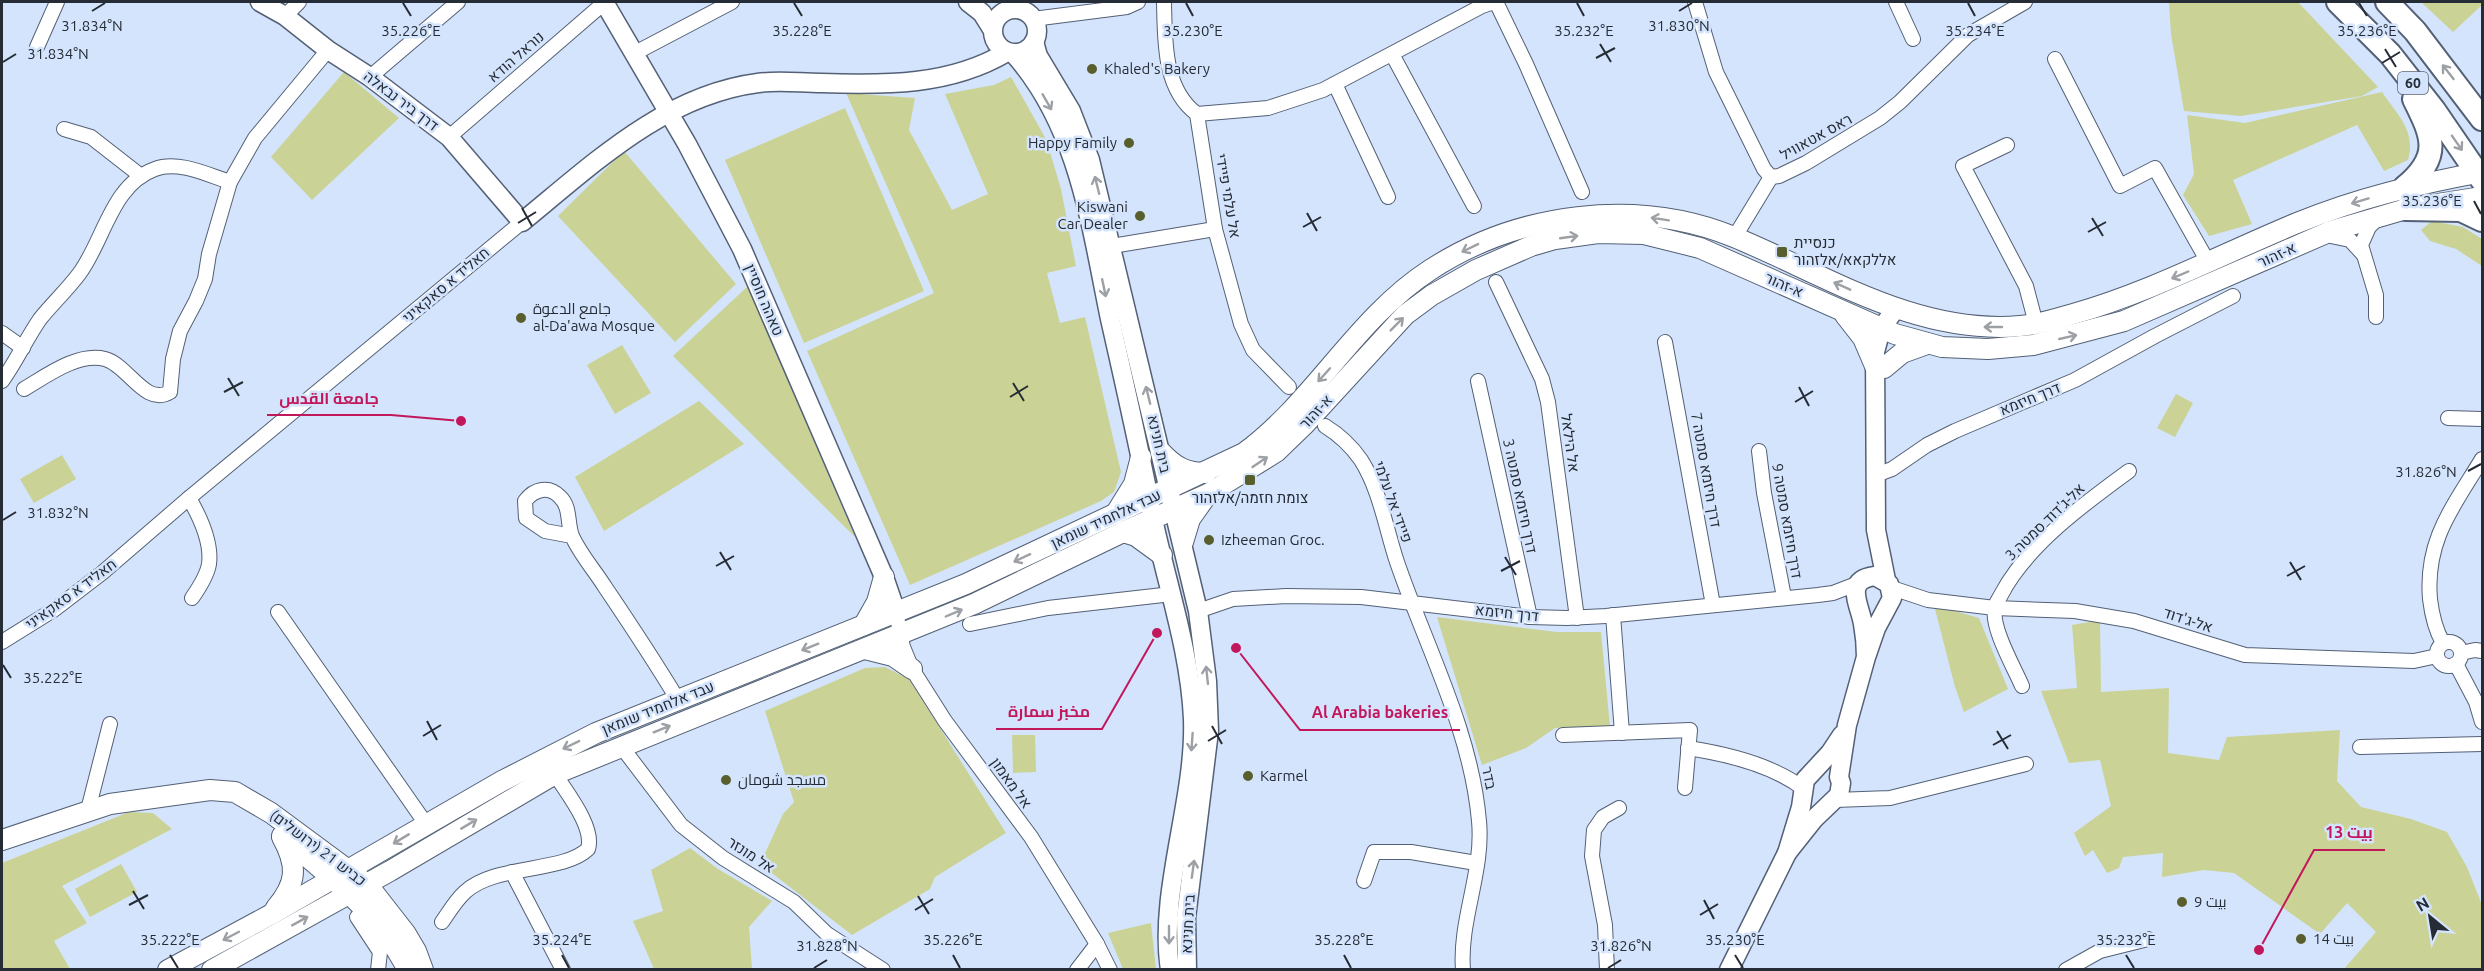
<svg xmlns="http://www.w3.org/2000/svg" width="2484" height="971" viewBox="0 0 2484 971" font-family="Ubuntu,Cairo,Heebo,sans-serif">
<rect width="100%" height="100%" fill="#d4e4fd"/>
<g fill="#cad395">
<path d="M 2169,2 L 2298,2 L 2378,87 L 2362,96 L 2241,116 L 2184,111 L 2171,34 Z"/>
<path d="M 2421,2 L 2482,2 L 2482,5 L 2453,32 Z"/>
<path d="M 344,72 L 399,118 L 312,200 L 271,157 Z"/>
<path d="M 1011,77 L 1046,139 L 1061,189 L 1076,266 L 1047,273 L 1060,323 L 1085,317 L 1121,472 L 1114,492 L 1101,501 L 910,585 L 807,351 L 934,293 L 846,93 L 915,98 L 909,130 L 952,210 L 988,194 L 945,94 L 994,85 Z"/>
<path d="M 2382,92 C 2398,116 2416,130 2408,160 L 2384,171 L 2357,125 L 2233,180 L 2252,224 L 2209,236 L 2183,195 L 2194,174 L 2187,115 L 2245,123 Z"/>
<path d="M 845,108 L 924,291 L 804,343 L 725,160 Z"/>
<path d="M 624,151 L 736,284 L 675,342 L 558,216 Z"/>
<path d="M 2432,221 L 2463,227 L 2482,239 L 2482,266 L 2456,249 L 2430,241 L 2421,230 Z"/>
<path d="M 748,286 L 855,537 L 673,356 Z"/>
<path d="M 622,345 L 651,393 L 615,414 L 587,365 Z"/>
<path d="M 2176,394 L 2193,403 L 2175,437 L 2157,428 Z"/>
<path d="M 699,401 L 744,444 L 604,531 L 575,477 Z"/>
<path d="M 62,455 L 76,479 L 34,503 L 20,479 Z"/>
<path d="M 1934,605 L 1979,618 L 2008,689 L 1964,712 L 1955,687 Z"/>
<path d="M 1437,617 L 1557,632 L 1601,632 L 1610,727 L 1555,728 L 1526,748 L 1482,765 Z"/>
<path d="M 2100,620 L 2101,692 L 2169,688 L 2168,753 L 2219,760 L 2227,737 L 2340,730 L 2337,781 L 2361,807 L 2411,819 L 2447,832 L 2467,867 L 2482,905 L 2482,969 L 2344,969 L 2376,932 L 2347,903 L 2320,934 L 2234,873 L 2204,870 L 2162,877 L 2163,853 L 2123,857 L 2119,868 L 2107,873 L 2093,850 L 2085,856 L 2074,833 L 2111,806 L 2100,760 L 2069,763 L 2041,691 L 2077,688 L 2072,625 Z"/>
<path d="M 885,667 L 909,679 L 1006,833 L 935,877 L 930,889 L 852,935 L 760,864 L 783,814 L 794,802 L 765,711 L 865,668 Z"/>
<path d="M 1012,735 L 1035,735 L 1036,772 L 1013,773 Z"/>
<path d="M 129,812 L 153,813 L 172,829 L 62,886 L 87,923 L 54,941 L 70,969 L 2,969 L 2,863 Z"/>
<path d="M 690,848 L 718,869 L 772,901 L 749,927 L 752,969 L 654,969 L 633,921 L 663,911 L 651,870 Z"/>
<path d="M 121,864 L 137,892 L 90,917 L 75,889 Z"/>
<path d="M 1151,923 L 1156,969 L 1123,969 L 1108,933 Z"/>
</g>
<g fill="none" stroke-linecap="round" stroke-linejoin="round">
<defs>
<g id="minor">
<path d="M 1164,2 C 1165,40 1163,89 1197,114 L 1215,229 L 1241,324 L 1253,350 L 1289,387"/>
<path d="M 1496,2 L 1526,64 L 1582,192"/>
<path d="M 1695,2 L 1716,72 L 1764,169 L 1771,177 L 1779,176 L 1806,163 L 1880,118 L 1900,102 L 1968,35 L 2025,2"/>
<path d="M 1896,2 L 1913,39"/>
<path d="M 285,16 L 299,2"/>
<path d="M 1033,19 L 1127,7 L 1138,2"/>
<path d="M 37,47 L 57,2"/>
<path d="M 635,53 L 732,2"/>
<path d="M 1392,54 L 1474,206"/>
<path d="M 2055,59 L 2120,186 L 2155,168 L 2208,262"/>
<path d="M 370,77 L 458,2"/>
<path d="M 1335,84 L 1388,197"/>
<path d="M 1197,114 L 1268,108 L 1323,90 L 1482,6 L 1494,2"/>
<path d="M 64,129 L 91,137 L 141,176"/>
<path d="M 449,137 L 604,3"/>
<path d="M 2007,145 L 1963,166 L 2026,286 L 2036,324"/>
<path d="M 2326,235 L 2350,240 L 2363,254"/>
<path d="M 1734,238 L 1771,177"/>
<path d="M 1112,246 L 1215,229"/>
<path d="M 1496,282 L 1542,379 L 1548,402 L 1577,618"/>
<path d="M 2376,317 L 2376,295 L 2361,245 L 2369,227 L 2377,219"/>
<path d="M 2,333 L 23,348"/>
<path d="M 1665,342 L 1713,605"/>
<path d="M 2,381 C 16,362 26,339 40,319 C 52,304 67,290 79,274 C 104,241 111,185 155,169 C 178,160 208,175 230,182"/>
<path d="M 1478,381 L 1530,617"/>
<path d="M 24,389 C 46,376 78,352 105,359 C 128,365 145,407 170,392 L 173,359 L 180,331 L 196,301 L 205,279 L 209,254 L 230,182 L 255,138 L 328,50"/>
<path d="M 2448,418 L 2482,419"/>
<path d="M 1325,426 C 1338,434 1352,447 1361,460 C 1380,490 1386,529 1397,562 C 1426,647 1471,730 1479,821 C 1484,871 1459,920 1463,970"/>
<path d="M 1759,451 L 1764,493 L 1784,597"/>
<path d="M 1876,475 L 1892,469 L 1927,445 L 1955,431 L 2075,380 L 2155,336 L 2233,296"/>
<path d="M 189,498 C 200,517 212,542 209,564 C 207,576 199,588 192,598"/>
<path d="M 572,536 L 545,531 L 526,518 L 525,501 C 534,489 549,485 560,497 C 571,507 567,524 572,536 C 580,554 595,571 605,587 C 630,624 655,662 678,700"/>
<path d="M 1892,588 L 1928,600 L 1995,608 L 2075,611 L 2134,621 L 2245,655 L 2414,661 L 2437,656"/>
<path d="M 1198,611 L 1233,599 L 1286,596 L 1361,597 L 1530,617 L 1567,618 L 1606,616 L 1818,595 L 1833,593 L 1859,583"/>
<path d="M 278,612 L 426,824"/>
<path d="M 896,612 L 903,647 L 912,669 L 945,721 L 1031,837 L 1097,944 L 1110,970"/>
<path d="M 1613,615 L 1622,733"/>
<path d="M 970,624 L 1048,608 L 1172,594"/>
<path d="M 2,642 L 55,609 L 102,573 L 189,498 L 522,222"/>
<circle cx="2449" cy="654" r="12"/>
<path d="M 2443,643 C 2435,629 2432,616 2430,599 C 2425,540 2453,507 2482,459"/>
<path d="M 2461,653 L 2475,650 L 2482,651"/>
<path d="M 2456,664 L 2476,702 L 2482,722"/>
<path d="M 2022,686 C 2014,667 1991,628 1995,608 C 1995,604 1999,599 2001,595 C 2026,546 2085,503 2129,471"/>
<path d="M 1563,735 L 1690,730 L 1685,788"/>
<path d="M 621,746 L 681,825 L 723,858 L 794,902 L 827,934 L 883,970"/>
<path d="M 2360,747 L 2482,744"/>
<path d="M 1688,748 C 1727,754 1773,765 1804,789"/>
<path d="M 1835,800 L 1890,798 L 2026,764"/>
<path d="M 88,810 L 110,724"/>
<path d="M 512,872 L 563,970"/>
<path d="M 1364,881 L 1374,852 L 1411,852 L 1476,863"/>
<path d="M 357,917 L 380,952 L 378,970"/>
<path d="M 442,922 C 449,912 456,900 465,892 C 495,864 563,873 588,849 C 595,827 566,792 555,774"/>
<path d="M 1077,970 L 1097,944"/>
<path d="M 1607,970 L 1605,925 L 1592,856 L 1594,830 L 1603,817 L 1619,808"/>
<path d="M 2066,970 L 2100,951 L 2148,939"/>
</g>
<g id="tertiary">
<path d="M 260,2 L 285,16 L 328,50 L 370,77 L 449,137 L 522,222 C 592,165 664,95 758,83 C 779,80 800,83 821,83 C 885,85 950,86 1007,52"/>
<path d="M 604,2 L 687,144 L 742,249 L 884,577 L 896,612"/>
<path d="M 968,2 L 982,13 L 992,29"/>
<circle cx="1015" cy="31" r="22"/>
<path d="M 1034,42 L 1038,56 L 1071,111 L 1090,160 L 1198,611 L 1207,681 L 1209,731 L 1186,918 L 1187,970"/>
<path d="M 1014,54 C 1079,127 1091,227 1110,319 C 1125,385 1140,452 1153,519 C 1167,585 1190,651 1193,719 C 1196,800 1158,891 1170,970"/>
<path d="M 1886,580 L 1876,530 L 1875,352 L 1881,329 L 1896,308"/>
<path d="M 1787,853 L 1814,819 L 1839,795 L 1841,783 L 1839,777 L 1847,725 L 1866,657 L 1876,628 L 1892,598 L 1889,584 L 1875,576 C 1843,580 1860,605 1863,624 C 1865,635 1866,646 1866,657"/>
<path d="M 1729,970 L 1787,853 L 1801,807 L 1805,780 L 1830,753 L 1842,735"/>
</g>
<g id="secondary">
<path d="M 1845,315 L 1863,338 L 1875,366"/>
<path d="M 1884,368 L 1902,353 L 1927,344"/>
<path d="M 1161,452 C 1175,467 1186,473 1206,473"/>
<path d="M 1116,513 L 1134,484 L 1141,457"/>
<path d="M 1123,532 L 1136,536 L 1162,555"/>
<path d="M 1183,542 L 1190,519 L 1207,495"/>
<path d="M 864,625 L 877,602 L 884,577"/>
<path d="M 865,649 L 893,656 L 912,669"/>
<path d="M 282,836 C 330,876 379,913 408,970"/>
<path d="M 2,840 L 110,804 L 210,790 L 235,792 L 271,813 L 367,884 L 406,934 L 416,951 L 423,970"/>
<path d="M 276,908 C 297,883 298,866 282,837"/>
<path d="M 168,970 L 270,915 L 502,781 L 596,733 L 966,584 L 1244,453 C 1314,402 1356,318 1430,270 C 1517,213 1636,197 1734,237 C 1826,275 1916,335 2020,326 C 2038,325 2056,319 2073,314 C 2151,292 2222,254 2297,223 C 2358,198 2418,184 2482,172"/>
<path d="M 212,970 L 390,871 L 555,774 L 974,604 L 1123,532 L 1208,494 L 1276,452 L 1305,424 L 1405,315 L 1432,295 L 1476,270 L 1531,246 L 1555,239 L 1598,233 L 1644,234 L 1700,248 L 1895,334 L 1942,347 L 1988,349 L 2033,345 L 2124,321 L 2331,231 L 2406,209 L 2482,197"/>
</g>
<g id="trunk">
<path d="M 2338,2 L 2390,54 L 2434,110 L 2482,180"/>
<path d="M 2387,2 L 2415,31 L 2482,119"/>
<path d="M 2405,187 C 2442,156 2433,137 2414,99"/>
<path d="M 2406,209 L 2461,210 L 2482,220"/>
</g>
</defs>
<use href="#minor" stroke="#536075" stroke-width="16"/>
<use href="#tertiary" stroke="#536075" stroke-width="21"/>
<use href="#secondary" stroke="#536075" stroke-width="22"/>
<use href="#trunk" stroke="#536075" stroke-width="26"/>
<use href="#minor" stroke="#fff" stroke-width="14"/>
<use href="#tertiary" stroke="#fff" stroke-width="18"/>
<use href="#secondary" stroke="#fff" stroke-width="20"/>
<use href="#trunk" stroke="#fff" stroke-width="22"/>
</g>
<defs><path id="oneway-shaft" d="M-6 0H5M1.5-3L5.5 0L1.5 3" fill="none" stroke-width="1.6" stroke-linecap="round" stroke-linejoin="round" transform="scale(1.5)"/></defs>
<g stroke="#9da0a4">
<use href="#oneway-shaft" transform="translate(2448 72) rotate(-128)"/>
<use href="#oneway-shaft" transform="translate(1047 102) rotate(60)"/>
<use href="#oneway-shaft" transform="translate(2457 143) rotate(55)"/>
<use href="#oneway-shaft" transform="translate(1097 185) rotate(-104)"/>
<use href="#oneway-shaft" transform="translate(2360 201) rotate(163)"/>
<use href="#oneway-shaft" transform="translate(1660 219) rotate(-171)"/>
<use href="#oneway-shaft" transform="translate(1569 237) rotate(-8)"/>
<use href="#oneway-shaft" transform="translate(1470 248) rotate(154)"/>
<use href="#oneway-shaft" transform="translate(2180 275) rotate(157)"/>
<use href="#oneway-shaft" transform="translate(1842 286) rotate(-156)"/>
<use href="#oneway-shaft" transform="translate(1104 288) rotate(78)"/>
<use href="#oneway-shaft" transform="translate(1397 324) rotate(-45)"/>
<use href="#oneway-shaft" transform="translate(1993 327) rotate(-180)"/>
<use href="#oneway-shaft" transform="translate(2068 337) rotate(-13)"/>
<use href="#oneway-shaft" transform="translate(1324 375) rotate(132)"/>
<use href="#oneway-shaft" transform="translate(1148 395) rotate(-104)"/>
<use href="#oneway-shaft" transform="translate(1260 462) rotate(-34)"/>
<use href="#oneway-shaft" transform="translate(1022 558) rotate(155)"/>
<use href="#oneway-shaft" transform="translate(954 613) rotate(-23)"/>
<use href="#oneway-shaft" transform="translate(810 647) rotate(158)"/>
<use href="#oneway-shaft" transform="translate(1207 675) rotate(-96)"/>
<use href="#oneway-shaft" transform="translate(662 729) rotate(-22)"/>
<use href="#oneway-shaft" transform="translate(1192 742) rotate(94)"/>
<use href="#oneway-shaft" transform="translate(571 745) rotate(154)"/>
<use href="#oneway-shaft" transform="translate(469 824) rotate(-31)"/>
<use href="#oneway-shaft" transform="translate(401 839) rotate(149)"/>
<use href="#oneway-shaft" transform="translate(1193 869) rotate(-82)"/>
<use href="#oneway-shaft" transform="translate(300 921) rotate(-29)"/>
<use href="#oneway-shaft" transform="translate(1169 935) rotate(90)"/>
<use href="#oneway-shaft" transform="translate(231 936) rotate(152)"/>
</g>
<path fill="none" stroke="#262c35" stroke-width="2" d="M 403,3 L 411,16M 794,3 L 802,16M 1186,3 L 1193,16M 1577,3 L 1584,16M 1968,3 L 1975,16M 2359,3 L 2367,16M 92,11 L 105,3M 1679,11 L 1692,3M 1600,44 L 1611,62M 2385,49 L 2396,67M 1596,58 L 1615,48M 3,62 L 16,54M 2382,63 L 2400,52M 2474,201 L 2481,214M 522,208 L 532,226M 1307,213 L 1317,231M 2092,218 L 2103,236M 518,223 L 536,212M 1303,227 L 1321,217M 2088,232 L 2106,222M 228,378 L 239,396M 1013,383 L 1024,401M 1799,387 L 1809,406M 224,392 L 243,382M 1010,397 L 1028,386M 1795,402 L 1813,391M 2468,471 L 2481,464M 3,520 L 16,512M 720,552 L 731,570M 1505,557 L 1516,575M 2290,562 L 2301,580M 716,566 L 734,556M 1501,571 L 1520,561M 2287,576 L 2305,566M 3,665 L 11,678M 427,721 L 437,740M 1212,726 L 1222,744M 1997,731 L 2008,749M 423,736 L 441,725M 1208,741 L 1226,730M 1993,745 L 2011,735M 133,891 L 144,909M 918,896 L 929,914M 1704,900 L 1714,919M 129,905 L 148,895M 915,910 L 933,899M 1700,915 L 1718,904M 170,955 L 178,968M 562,955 L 569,968M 953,955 L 960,968M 1344,955 L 1351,968M 1735,955 L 1743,968M 2126,955 L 2134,968M 814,968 L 827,960M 1608,968 L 1621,960"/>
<g fill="#585e2c" stroke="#d4e4fd" stroke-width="2">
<circle cx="1092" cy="69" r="6"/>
<circle cx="1129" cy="143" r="6"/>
<circle cx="1140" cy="216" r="6"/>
<rect x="1776" y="246" width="12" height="12" rx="3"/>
<circle cx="521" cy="318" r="6"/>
<rect x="1244" y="474" width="12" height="12" rx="3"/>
<circle cx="1209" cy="540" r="6"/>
<circle cx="1248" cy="776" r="6"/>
<circle cx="726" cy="780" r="6"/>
<circle cx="2182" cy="902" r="6"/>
<circle cx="2301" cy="939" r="6"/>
</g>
<g text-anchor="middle" stroke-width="5" stroke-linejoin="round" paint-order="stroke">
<rect fill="#d4e4fd" stroke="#5a6371" stroke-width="1.5" x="2398" y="72" width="30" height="22" rx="4.5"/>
<g font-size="14" font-weight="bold" fill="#262c35">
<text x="2413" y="88">60</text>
</g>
<g font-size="15" fill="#262c35" stroke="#d4e4fd">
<text transform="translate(516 57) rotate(-41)" y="5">נוראל הודא</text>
<text transform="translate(401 101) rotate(37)" y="5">דרך ביר נבאלה</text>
<text transform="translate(1816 137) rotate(-29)" y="5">ראס אטאוויל</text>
<text transform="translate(1228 196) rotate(80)" y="5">אל עלמי פיידי</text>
<text transform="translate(2277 255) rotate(-24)" y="5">א-זהור</text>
<text transform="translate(446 285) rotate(-40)" y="5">חאליד א סאקאיני</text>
<text transform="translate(1784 285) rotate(24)" y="5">א-זהור</text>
<text transform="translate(764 300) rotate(67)" y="5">טאהה חוסיין</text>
<text transform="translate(2030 399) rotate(-22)" y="5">דרך חיזמא</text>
<text transform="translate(1316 412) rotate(-47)" y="5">א-זהור</text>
<text transform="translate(1570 443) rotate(82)" y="5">אל הילאל</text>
<text transform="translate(1159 444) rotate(77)" y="5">בית חנינא</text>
<text transform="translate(1706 470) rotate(80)" y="5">דרך חיזמא סמטה 7</text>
<text transform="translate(1520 496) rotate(78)" y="5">דרך חיזמא סמטה 3</text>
<text transform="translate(1393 502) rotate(70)" y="5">פיידי אל עלמי</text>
<text transform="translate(1106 519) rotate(-25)" y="5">עבד אלחמיד שומאן</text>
<text transform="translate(1787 521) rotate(80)" y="5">דרך חיזמא סמטה 9</text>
<text transform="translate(2045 522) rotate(-44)" y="5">אל-ג'דוד סמטה 3</text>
<text transform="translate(71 594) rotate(-36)" y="5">חאליד א סאקאיני</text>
<text transform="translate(1507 613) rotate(6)" y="5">דרך חיזמא</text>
<text transform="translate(2188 620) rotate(18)" y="5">אל-ג'דוד</text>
<text transform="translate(658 708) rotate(-22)" y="5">עבד אלחמיד שומאן</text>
<text transform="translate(1489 778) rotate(78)" y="5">בדר</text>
<text transform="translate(1011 783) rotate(54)" y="5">אל מאמון</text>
<text transform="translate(318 848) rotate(37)" y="5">כביש 21 (ירושלים)</text>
<text transform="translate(751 855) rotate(33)" y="5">אל מונזר</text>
<text transform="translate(1188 924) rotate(-87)" y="5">בית חנינא</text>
</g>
<g font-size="15" fill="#262c35" stroke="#d4e4fd" text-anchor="start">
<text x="1104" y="74">Khaled's Bakery</text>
<text x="1117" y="148" text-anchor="end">Happy Family</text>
<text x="1128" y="212" text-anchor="end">Kiswani<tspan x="1128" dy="17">Car Dealer</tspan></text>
<text x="1794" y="248">כנסיית<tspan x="1794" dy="17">אללקאא/אלזהור</tspan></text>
<text x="533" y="314">جامع الدعوة<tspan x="533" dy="17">al-Da'awa Mosque</tspan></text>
<text x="1250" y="503" text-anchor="middle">צומת חזמה/אלזהור</text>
<text x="1221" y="545">Izheeman Groc.</text>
<text x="1260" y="781">Karmel</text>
<text x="738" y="785">مسجد شومان</text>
<text x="2194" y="907">بيت 9</text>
<text x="2313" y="944">بيت 14</text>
</g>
</g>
<g font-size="15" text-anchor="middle" fill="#262c35" stroke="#d4e4fd" stroke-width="5" stroke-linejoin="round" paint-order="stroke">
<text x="92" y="31">31.834°N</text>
<text x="1679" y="31">31.830°N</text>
<text x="411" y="36">35.226°E</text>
<text x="802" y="36">35.228°E</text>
<text x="1193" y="36">35.230°E</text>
<text x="1975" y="36">35.234°E</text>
<text x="1584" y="36">35.232°E</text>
<text x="2367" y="36">35.236°E</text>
<text x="58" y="59">31.834°N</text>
<text x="2432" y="206">35.236°E</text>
<text x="2426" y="477">31.826°N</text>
<text x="58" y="518">31.832°N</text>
<text x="53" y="683">35.222°E</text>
<text x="170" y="945">35.222°E</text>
<text x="562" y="945">35.224°E</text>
<text x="953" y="945">35.226°E</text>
<text x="1344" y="945">35.228°E</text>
<text x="1735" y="945">35.230°E</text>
<text x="2126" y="945">35.232°E</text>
<text x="827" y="951">31.828°N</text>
<text x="1621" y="951">31.826°N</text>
</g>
<path fill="none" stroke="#c2185b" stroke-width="2" d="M461 421L391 415H267M1157 633L1102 729H996M1236 648L1300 730H1460M2259 950L2314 850H2385"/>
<g fill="#c2185b" stroke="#d4e4fd" stroke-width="2">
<circle cx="461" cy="421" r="6"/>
<circle cx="1157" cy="633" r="6"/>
<circle cx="1236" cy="648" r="6"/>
<circle cx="2259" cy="950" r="6"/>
</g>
<g font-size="16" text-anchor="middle" font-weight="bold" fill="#c2185b" stroke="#d4e4fd" stroke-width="5" stroke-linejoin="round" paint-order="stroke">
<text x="329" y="404">جامعة القدس</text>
<text x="1049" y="717">مخبز سمارة</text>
<text x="1380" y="718">Al Arabia bakeries</text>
<text x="2349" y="838">بيت 13</text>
</g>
<rect width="2484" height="971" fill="none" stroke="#262c35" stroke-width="6"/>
<g transform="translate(2430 917) rotate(330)" stroke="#d4e4fd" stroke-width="4.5" paint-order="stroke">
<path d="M0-4.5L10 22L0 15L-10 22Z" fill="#262c35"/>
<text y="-9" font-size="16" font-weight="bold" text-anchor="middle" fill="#262c35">N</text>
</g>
</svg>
